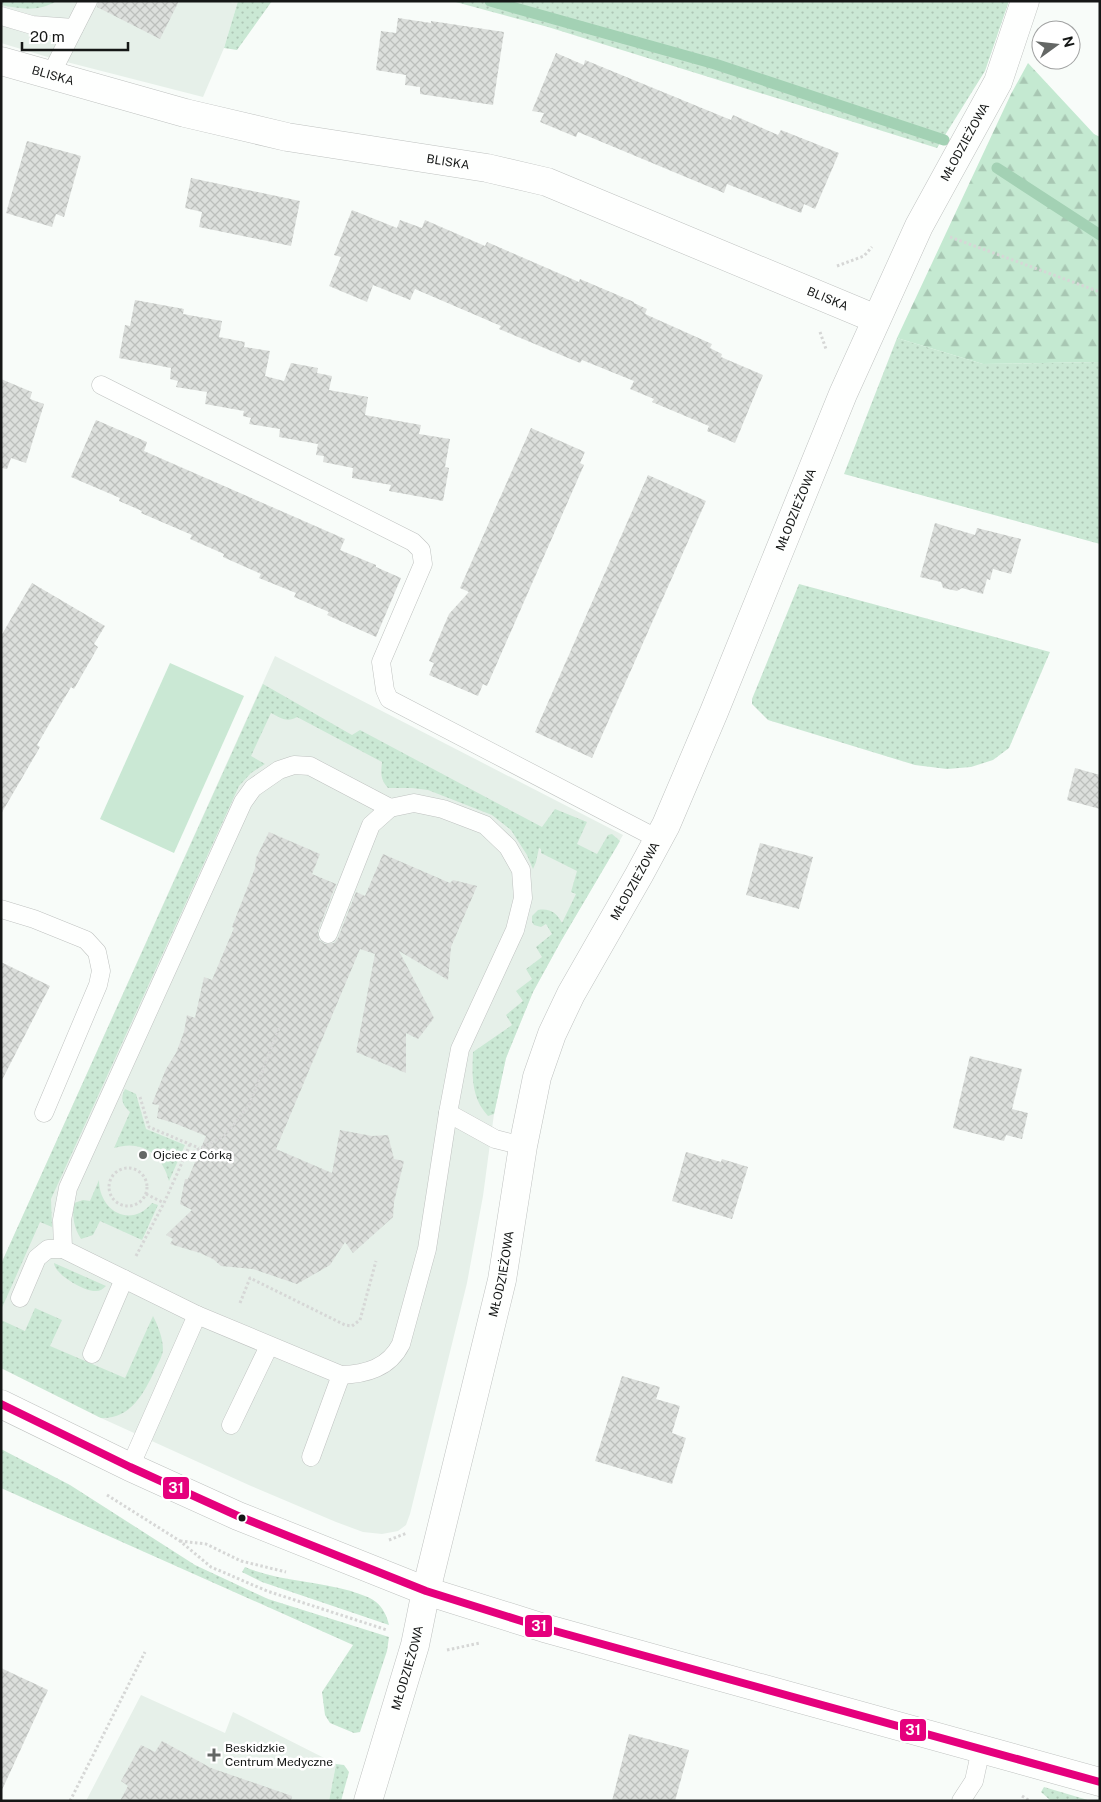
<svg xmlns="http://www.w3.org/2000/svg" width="1101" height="1802" viewBox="0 0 1101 1802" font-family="'Public Sans',sans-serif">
<defs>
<pattern id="grass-dots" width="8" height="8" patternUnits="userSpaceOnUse" patternTransform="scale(1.25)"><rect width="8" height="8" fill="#cae8d4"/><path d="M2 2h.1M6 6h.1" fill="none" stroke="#adc6b5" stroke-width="1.8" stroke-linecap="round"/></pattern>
<pattern id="forest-firs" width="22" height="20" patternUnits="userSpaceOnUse" patternTransform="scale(1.25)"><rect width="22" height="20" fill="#c4e9d1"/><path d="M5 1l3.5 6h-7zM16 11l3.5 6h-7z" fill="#a8c7b3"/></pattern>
<pattern id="building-cross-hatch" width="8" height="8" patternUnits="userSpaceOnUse" patternTransform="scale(1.25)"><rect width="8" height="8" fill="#dcdfdc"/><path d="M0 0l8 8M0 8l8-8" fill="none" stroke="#bcbfbc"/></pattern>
</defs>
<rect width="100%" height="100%" fill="#f8fcf9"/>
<g fill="#e6f0e9">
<path d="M 1,1 L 238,1 L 224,48 L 203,97 L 51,58 L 1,43 Z"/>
<path d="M 275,656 L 623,835 L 561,941 L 533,992 L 506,1058 L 494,1114 L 483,1196 L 467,1283 L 410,1514 L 406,1525 L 398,1531 L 382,1534 L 363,1532 L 336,1522 L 251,1486 L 101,1418 L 1,1368 L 1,1264 Z"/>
<path d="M 141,1695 L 225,1733 L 233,1712 L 336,1764 L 329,1801 L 86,1801 Z"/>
</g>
<g fill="url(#grass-dots)">
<path d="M 1,1 L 57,1 C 37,12 23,9 1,5 Z"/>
<path d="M 238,1 L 272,1 L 237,50 L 224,48 Z"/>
<path d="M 452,1 L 1009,1 L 985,71 L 937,148 L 548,27 Z"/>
<path d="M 897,338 L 983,364 L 1100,362 L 1100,544 L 844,474 Z"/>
<path d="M 799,584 L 1050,652 L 1009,748 L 993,760 L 971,767 L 947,769 L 915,765 L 768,720 L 752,704 L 752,699 Z"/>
<path d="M 263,684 L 352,735 L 360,730 L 542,827 L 555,809 L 587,822 L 577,844 L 597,854 L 608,835 L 612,834 L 620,841 L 561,941 L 533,992 L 506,1058 L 494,1114 L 488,1116 C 471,1098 472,1076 473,1052 L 512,1025 L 506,1015 L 523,1001 L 516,991 L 532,979 L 526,969 L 542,957 L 536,947 L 552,934 L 546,924 L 541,927 L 534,925 L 532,922 L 532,916 L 538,910 C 550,908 557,913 562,923 L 576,894 L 571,892 L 577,871 L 541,853 L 541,849 L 539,848 L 536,862 L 533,869 L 527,855 L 511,830 L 492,815 L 428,790 L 412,788 L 388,788 C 380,779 381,774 382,762 L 297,717 C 287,723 281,718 271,713 L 251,756 L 265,764 L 251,773 L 239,786 L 51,1199 L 52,1227 L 40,1222 L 1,1310 L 1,1264 Z"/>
<path d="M 125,1089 L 136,1094 L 146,1129 L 185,1145 L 169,1181 C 162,1154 142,1139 114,1148 L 130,1112 C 122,1105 120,1098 125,1089 Z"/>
<path d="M 99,1180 C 99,1211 131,1229 152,1203 L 158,1205 L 142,1240 L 100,1221 L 93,1235 L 81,1239 C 74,1228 72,1217 74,1203 L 83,1200 L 90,1201 Z"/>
<path d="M 54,1263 L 106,1286 C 103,1289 100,1291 96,1291 C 85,1292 54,1274 54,1263 Z"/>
<path d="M 35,1308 L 62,1320 L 50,1346 L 125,1378 L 153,1316 C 158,1326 163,1338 163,1350 C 162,1358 157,1365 154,1372 C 143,1395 130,1419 101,1418 L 1,1368 L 1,1320 L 25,1331 Z"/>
<path d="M 1,1449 L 70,1485 L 195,1565 L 268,1599 L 389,1637 L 387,1651 L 360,1732 L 354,1733 L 330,1723 L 325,1715 L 322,1692 L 353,1645 L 1,1488 Z"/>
<path d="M 245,1567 C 278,1581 316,1581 351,1591 C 359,1594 370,1597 376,1602 C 383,1608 387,1616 389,1625 L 262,1582 L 242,1572 Z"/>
<path d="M 336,1764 L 344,1765 L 349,1772 L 341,1801 L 329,1801 Z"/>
<path d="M 1044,1787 L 1091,1801 L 1051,1801 L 1041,1792 Z"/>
</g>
<path fill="url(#forest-firs)" d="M 1028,63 L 1094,134 L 1100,137 L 1100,362 L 983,364 L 897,338 L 1011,94 Z"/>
<path fill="#cae8d4" d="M 170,663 L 244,696 L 174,853 L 100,819 Z"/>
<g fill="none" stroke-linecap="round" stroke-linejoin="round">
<g stroke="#a3d1b4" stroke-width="11">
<path d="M 490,1 L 715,64 L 944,140"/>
<path d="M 997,168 L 1100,235"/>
</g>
</g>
<g fill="url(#building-cross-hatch)">
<path d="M 98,1 L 179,1 L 160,39 L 97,7 Z"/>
<path d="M 398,18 L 431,23 L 431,21 L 504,32 L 493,105 L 420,94 L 420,87 L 405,85 L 406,75 L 376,70 L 381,31 L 396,33 Z"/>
<path d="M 556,53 L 584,65 L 585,60 L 731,120 L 733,115 L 778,135 L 781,130 L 839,153 L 815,209 L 804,204 L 801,213 L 727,184 L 724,193 L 578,132 L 576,137 L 540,122 L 544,113 L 532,111 Z"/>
<path d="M 27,141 L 81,156 L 64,217 L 56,214 L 52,227 L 6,213 Z"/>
<path d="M 191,178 L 300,201 L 291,246 L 199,227 L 202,212 L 185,208 Z"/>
<path d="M 352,210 L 397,228 L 400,220 L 422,228 L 425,220 L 485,246 L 487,242 L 579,282 L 580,279 L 634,302 L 634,303 L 647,309 L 645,314 L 712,344 L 710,348 L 722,354 L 721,357 L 763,375 L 735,443 L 707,431 L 709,426 L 652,402 L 654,399 L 630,389 L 634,381 L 582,360 L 580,363 L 499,329 L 501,326 L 415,289 L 410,300 L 373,285 L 367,302 L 329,286 L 341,257 L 334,255 Z"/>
<path d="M 135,300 L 184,309 L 183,314 L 222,321 L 219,337 L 245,342 L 244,347 L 270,351 L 265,376 L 284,381 L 291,363 L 318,368 L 317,373 L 332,376 L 329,390 L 368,397 L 365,415 L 421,425 L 419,434 L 450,439 L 445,467 L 449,468 L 443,501 L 389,491 L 391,485 L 352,478 L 353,468 L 323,462 L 324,456 L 316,455 L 318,444 L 279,437 L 280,429 L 249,424 L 251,418 L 243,416 L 244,411 L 205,404 L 207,392 L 176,387 L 178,381 L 170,379 L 171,368 L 119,358 L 125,325 L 130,326 Z"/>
<path d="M 1,379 L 32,392 L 30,399 L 44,404 L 26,463 L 11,458 L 7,469 L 1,468 Z"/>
<path d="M 96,420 L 147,442 L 144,451 L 345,539 L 340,550 L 376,565 L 376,567 L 401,578 L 376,637 L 327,615 L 329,612 L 294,597 L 296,593 L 259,578 L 261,574 L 223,557 L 224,554 L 190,539 L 192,535 L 141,513 L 142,511 L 119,501 L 120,498 L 71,477 Z"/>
<path d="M 531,428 L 585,452 L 580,463 L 584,465 L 487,686 L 483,684 L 478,696 L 429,675 L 434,663 L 429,661 L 449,614 L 469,592 L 460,588 Z"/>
<path d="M 648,475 L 706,501 L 592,758 L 535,732 Z"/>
<path d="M 935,523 L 975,535 L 977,528 L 1021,539 L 1011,574 L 993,569 L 990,580 L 987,579 L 983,594 L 962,588 L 957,591 L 943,588 L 941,582 L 920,577 Z"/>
<path d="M 32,583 L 105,626 L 94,644 L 98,647 L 74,689 L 71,687 L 37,745 L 40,747 L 1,814 L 1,636 Z"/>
<path d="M 1075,768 L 1100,775 L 1100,809 L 1067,800 Z"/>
<path d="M 269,832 L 320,854 L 312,874 L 336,884 L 318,931 L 319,940 L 325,944 L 334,943 L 338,938 L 356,892 L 365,896 L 383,854 L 450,883 L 453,880 L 477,886 L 451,947 L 448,980 L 399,951 L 434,1018 L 418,1039 L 406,1033 L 406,1073 L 356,1052 L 375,954 L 360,949 L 276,1149 L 332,1173 L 340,1130 L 372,1136 L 388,1135 L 394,1159 L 404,1161 L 394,1202 L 393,1217 L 353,1253 L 345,1242 L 330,1265 L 297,1284 L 253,1269 L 221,1266 L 213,1259 L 200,1253 L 170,1244 L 173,1239 L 166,1235 L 192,1210 L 180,1204 L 185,1179 L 188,1179 L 206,1136 L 174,1123 L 157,1118 L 159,1105 L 152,1104 L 166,1069 L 176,1053 L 184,1032 L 187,1015 L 195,1018 L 204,977 L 212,980 L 234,928 L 232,927 L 255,868 L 256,858 Z"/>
<path d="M 760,843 L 813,857 L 799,909 L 746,895 Z"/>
<path d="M 1,962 L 50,986 L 1,1082 Z"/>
<path d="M 970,1056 L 1022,1069 L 1012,1109 L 1028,1113 L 1022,1139 L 1006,1135 L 1004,1141 L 953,1128 Z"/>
<path d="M 686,1152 L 721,1162 L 722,1159 L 748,1167 L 732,1219 L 672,1201 Z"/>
<path d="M 622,1376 L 660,1387 L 656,1399 L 680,1406 L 672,1433 L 686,1438 L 672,1484 L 595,1461 Z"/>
<path d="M 1,1668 L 48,1690 L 1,1792 Z"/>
<path d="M 629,1734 L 689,1750 L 675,1801 L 612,1801 Z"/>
<path d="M 162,1741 L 211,1768 L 292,1796 L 291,1801 L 120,1801 L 128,1786 L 121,1781 L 141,1745 L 155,1752 Z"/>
</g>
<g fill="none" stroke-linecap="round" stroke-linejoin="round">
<defs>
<g id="service">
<path d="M 1,16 L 32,25 L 74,28"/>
<path d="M 50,76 L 88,1"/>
<path d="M 101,385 L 413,542 L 421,550 L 423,564 L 381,662 L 385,690 L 389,699 L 658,839"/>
<path d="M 1,909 L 34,919 L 86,940 L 97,952 L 101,971 L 98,985 L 44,1113"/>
<path d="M 448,1113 L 495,1139 L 523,1146"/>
<path d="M 63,1249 L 62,1220 L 68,1188 L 243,802 L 253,788 L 279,770 L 294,765 L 310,766 L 390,808"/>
<path d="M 20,1298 L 37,1258 L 48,1249 L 63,1249 L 197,1315"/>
<path d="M 92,1354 L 124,1279"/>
<path d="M 231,1425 L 269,1346"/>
<path d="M 311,1457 L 341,1375"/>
<path d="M 130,1467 L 197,1315 L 341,1375 C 366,1374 389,1368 401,1344 L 427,1249 L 448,1113 L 460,1049 L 515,930 L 523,898 L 521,870 L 508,847 L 485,825 L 443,809 L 414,803 L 390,808 L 371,825 L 328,934"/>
<path d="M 961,1801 L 974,1781 L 981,1749"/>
</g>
<g id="minor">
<path id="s1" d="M 1,61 L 185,113 L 287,137 L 487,168 L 547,182 L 876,319"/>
<path id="s2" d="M 368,1801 L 415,1645 L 426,1591 L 502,1280 L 523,1146 L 537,1077 L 552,1034 L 571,994 L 639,875 L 666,825 L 714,712 L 843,394 L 919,226 L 998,82 L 1025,1"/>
</g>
<path id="tertiary" d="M 1,1404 L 130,1467 L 238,1516 L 426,1591 L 544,1628 L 1100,1782"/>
</defs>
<use href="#service" stroke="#bfc2c0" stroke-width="19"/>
<use href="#minor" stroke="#bfc2c0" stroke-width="29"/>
<use href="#tertiary" stroke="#bfc2c0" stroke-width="29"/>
<g stroke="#d6d7d6" stroke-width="3" stroke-dasharray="2.5 2.5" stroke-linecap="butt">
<path d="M 950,237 L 1100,292"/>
<path d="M 837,266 L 864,256 L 872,247"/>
<path d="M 820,332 L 826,349"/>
<path d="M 140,1097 L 149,1127 L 199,1148"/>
<path d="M 185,1156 L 190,1144"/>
<circle cx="128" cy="1187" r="19"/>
<path d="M 146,1194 L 164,1203"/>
<path d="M 136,1256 L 164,1203 L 185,1156 L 224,1136 L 239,1118 L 249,1105 L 280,1026"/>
<path d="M 240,1303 L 250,1278 L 345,1325 L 352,1326 L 360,1320 L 376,1261"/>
<path d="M 107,1495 L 180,1541 L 211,1567 L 267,1591 L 387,1630"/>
<path d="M 389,1540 L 407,1533"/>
<path d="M 180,1541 L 206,1544 L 241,1561 L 286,1572"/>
<path d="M 447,1650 L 480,1643"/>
<path d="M 1022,1796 L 1030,1801"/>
<path d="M 70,1801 L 145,1652"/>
</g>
<use href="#service" stroke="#fefffe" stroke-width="18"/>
<use href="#minor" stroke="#fefffe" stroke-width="28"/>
<use href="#tertiary" stroke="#fefffe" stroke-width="28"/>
<defs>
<path id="bus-1" d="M 1,1404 L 130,1467 L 238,1516 L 426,1591 L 544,1628 L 1100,1782"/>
</defs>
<use href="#bus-1" stroke="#fff" stroke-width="11"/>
<use href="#bus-1" stroke="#e5007d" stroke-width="8"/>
</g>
<g fill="#646765" stroke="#fff" stroke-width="2">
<circle cx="143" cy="1155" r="5"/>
<path d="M211.5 1747.5h5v5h5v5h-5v5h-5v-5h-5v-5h5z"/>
</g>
<circle fill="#151716" stroke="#fff" stroke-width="2" cx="242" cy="1518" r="4.5"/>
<g text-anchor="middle" stroke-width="5" stroke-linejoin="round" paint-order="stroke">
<g font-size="12" fill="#151716" stroke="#fff">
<text dy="4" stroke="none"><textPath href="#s1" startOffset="54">BLISKA</textPath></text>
<text dy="4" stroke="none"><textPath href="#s2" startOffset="1774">MŁODZIEŻOWA</textPath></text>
<text dy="4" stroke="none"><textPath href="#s1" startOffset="459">BLISKA</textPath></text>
<text dy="4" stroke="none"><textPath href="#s1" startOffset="864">BLISKA</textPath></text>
<text dy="4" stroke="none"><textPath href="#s2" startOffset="1369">MŁODZIEŻOWA</textPath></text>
<text dy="4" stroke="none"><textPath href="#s2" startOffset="964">MŁODZIEŻOWA</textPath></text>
<text dy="4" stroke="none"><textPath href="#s2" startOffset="544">MŁODZIEŻOWA</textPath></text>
<text dy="4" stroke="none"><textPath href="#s2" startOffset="139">MŁODZIEŻOWA</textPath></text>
</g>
<g font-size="12" fill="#151716" stroke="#fff" text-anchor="start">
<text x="153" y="1159">Ojciec z Córką</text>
<text x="225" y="1752">Beskidzkie<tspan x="225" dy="14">Centrum Medyczne</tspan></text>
</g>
</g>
<g stroke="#fff" stroke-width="2">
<rect x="162" y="1476" width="28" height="24" rx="5" fill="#e5007d"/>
<rect x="524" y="1614" width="29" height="24" rx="5" fill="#e5007d"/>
<rect x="899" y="1718" width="28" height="24" rx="5" fill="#e5007d"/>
</g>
<g font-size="14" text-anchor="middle" font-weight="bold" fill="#fff">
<text x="176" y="1493">31</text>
<text x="539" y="1631">31</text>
<text x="913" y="1735">31</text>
</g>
<rect width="1101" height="1802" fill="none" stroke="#151716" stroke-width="5"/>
<g transform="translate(1056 45) rotate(75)"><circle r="24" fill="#ffffff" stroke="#a1a2a2"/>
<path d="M0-4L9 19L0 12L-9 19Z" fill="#646765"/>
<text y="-8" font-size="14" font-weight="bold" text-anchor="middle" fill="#151716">N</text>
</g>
<path d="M22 42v8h106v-8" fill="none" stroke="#151716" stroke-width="2.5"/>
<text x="30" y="42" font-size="15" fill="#151716" stroke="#ffffff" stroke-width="4" paint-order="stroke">20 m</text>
</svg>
